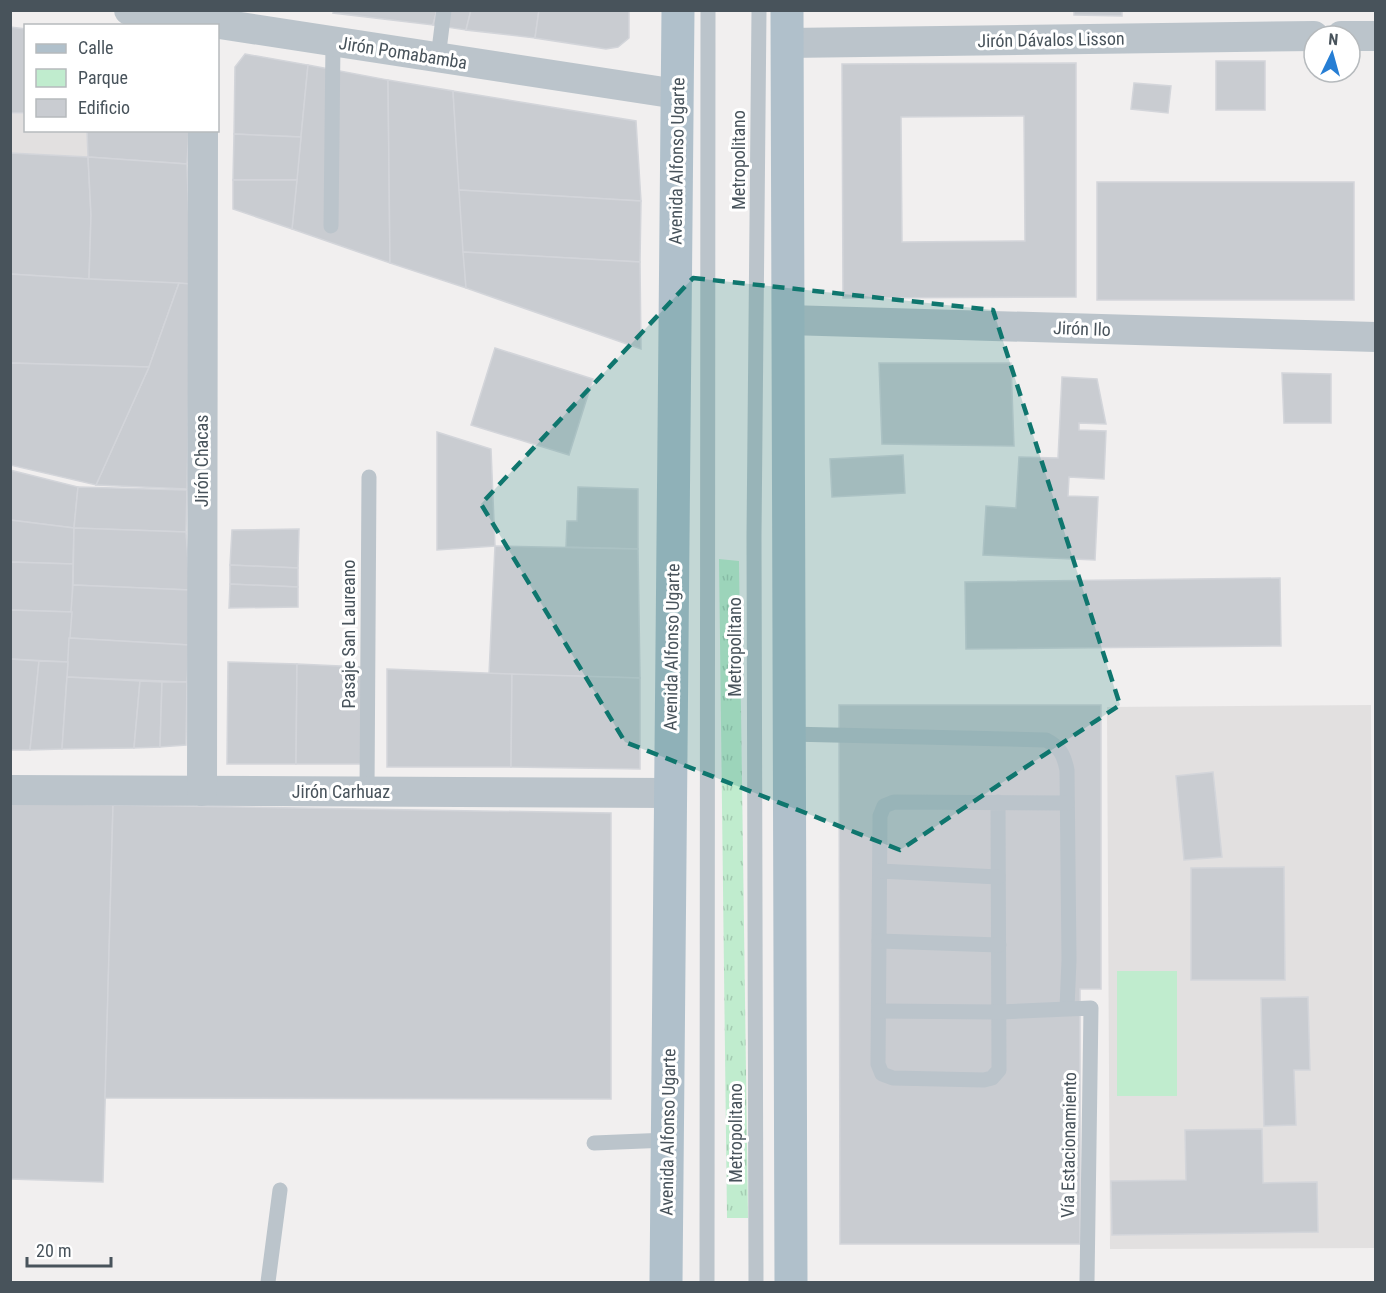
<svg xmlns="http://www.w3.org/2000/svg" width="1386" height="1293" viewBox="0 0 1386 1293" font-family="'Roboto Condensed',sans-serif">
<defs>
<pattern id="grass-tufts" width="24" height="20" patternUnits="userSpaceOnUse" patternTransform="scale(1.5)"><rect width="24" height="20" fill="#c0ecce"/><path d="M3 7l-1-3M5 7V3M7 7l1-3M15 17l-1-3M17 17v-4M19 17l1-3" fill="none" stroke="#a6ccb3"/></pattern>
</defs>
<rect width="100%" height="100%" fill="#f1efef"/>
<g fill="#e2e0e0">
<path d="M 10,114 L 25,114 L 26,130 L 87,131 L 88,157 L 11,153 Z"/>
<path d="M 1371,705 L 1374,1248 L 1110,1249 L 1107,707 Z"/>
</g>
<path fill="url(#grass-tufts)" d="M 719,559 L 739,561 L 748,1218 L 727,1218 Z"/>
<rect fill="#c0ecce" x="1117" y="971" width="60" height="125"/>
<g fill="#c9ccd1" stroke="#d3d5da" stroke-width="1.5" fill-rule="evenodd">
<path d="M 334,10 L 437,10 L 433,25 L 333,13 Z"/>
<path d="M 437,10 L 471,10 L 466,30 L 433,25 Z"/>
<path d="M 471,10 L 539,10 L 535,38 L 466,30 Z"/>
<path d="M 539,10 L 629,10 L 629,38 L 618,47 L 606,49 L 535,38 Z"/>
<path d="M 1074,10 L 1122,10 L 1122,16 L 1074,15 Z"/>
<path d="M 10,27 L 26,29 L 26,113 L 10,113 Z"/>
<path d="M 245,54 L 308,65 L 301,137 L 234,134 L 235,67 Z"/>
<rect x="1216" y="61" width="49" height="49"/>
<path d="M 1076,63 L 1076,297 L 843,298 L 842,64 ZM 1024,116 L 1025,241 L 902,242 L 901,117 Z"/>
<path d="M 308,65 L 388,80 L 390,263 L 292,229 Z"/>
<path d="M 388,80 L 453,91 L 466,288 L 390,263 Z"/>
<path d="M 1134,83 L 1171,86 L 1168,113 L 1131,109 Z"/>
<path d="M 453,91 L 636,121 L 641,201 L 459,190 Z"/>
<path d="M 87,130 L 189,130 L 187,164 L 88,157 Z"/>
<path d="M 234,134 L 301,137 L 297,180 L 233,180 Z"/>
<path d="M 10,153 L 88,157 L 91,215 L 89,279 L 10,274 Z"/>
<path d="M 88,157 L 187,164 L 191,284 L 89,279 L 91,215 Z"/>
<path d="M 233,180 L 297,180 L 292,229 L 233,209 Z"/>
<rect x="1097" y="182" width="257" height="118"/>
<path d="M 459,190 L 641,201 L 640,262 L 463,252 Z"/>
<path d="M 463,252 L 640,262 L 641,349 L 466,288 Z"/>
<path d="M 10,274 L 89,279 L 179,283 L 149,367 L 10,363 Z"/>
<path d="M 179,283 L 191,284 L 187,489 L 96,485 L 149,367 Z"/>
<path d="M 495,348 L 593,379 L 569,455 L 471,425 Z"/>
<path d="M 10,363 L 149,367 L 96,485 L 10,465 Z"/>
<path d="M 879,363 L 1011,363 L 1014,446 L 882,444 Z"/>
<path d="M 1282,373 L 1331,374 L 1331,423 L 1284,423 Z"/>
<path d="M 1062,377 L 1097,379 L 1106,424 L 1079,423 L 1079,430 L 1106,431 L 1104,479 L 1069,477 L 1068,496 L 1098,497 L 1095,560 L 983,555 L 986,506 L 1016,508 L 1019,457 L 1058,458 Z"/>
<path d="M 437,432 L 491,449 L 495,546 L 437,550 Z"/>
<path d="M 903,455 L 905,493 L 832,497 L 830,459 Z"/>
<path d="M 10,470 L 78,487 L 74,528 L 10,520 Z"/>
<path d="M 78,487 L 187,490 L 186,532 L 74,528 Z"/>
<path d="M 578,487 L 638,489 L 638,549 L 566,547 L 567,521 L 577,521 Z"/>
<path d="M 10,520 L 74,528 L 73,564 L 10,562 Z"/>
<path d="M 74,528 L 186,532 L 190,590 L 73,585 Z"/>
<path d="M 299,529 L 298,568 L 230,565 L 232,530 Z"/>
<path d="M 495,546 L 638,549 L 640,678 L 489,674 Z"/>
<path d="M 10,562 L 73,564 L 72,612 L 10,610 Z"/>
<path d="M 230,565 L 298,568 L 298,587 L 230,584 Z"/>
<path d="M 1280,578 L 1281,646 L 966,649 L 965,582 Z"/>
<path d="M 230,584 L 298,587 L 298,607 L 229,608 Z"/>
<path d="M 73,585 L 190,590 L 189,645 L 69,638 Z"/>
<path d="M 10,610 L 72,612 L 68,662 L 10,659 Z"/>
<path d="M 69,638 L 189,645 L 187,682 L 67,677 Z"/>
<path d="M 10,659 L 39,661 L 30,750 L 10,750 Z"/>
<path d="M 39,661 L 68,662 L 62,749 L 30,750 Z"/>
<path d="M 228,662 L 297,664 L 296,764 L 227,764 Z"/>
<path d="M 297,664 L 362,667 L 361,764 L 296,764 Z"/>
<path d="M 387,669 L 512,674 L 511,767 L 387,767 Z"/>
<path d="M 512,674 L 640,678 L 640,769 L 511,767 Z"/>
<path d="M 67,677 L 140,681 L 134,748 L 62,749 Z"/>
<path d="M 140,681 L 162,682 L 160,747 L 134,748 Z"/>
<path d="M 162,682 L 187,682 L 186,745 L 160,747 Z"/>
<path d="M 839,705 L 1101,705 L 1101,989 L 1080,989 L 1080,1244 L 840,1244 Z"/>
<path d="M 1213,772 L 1222,857 L 1184,860 L 1176,776 Z"/>
<path d="M 10,803 L 113,805 L 103,1182 L 10,1179 Z"/>
<path d="M 113,805 L 611,813 L 611,1099 L 105,1098 Z"/>
<path d="M 1284,867 L 1285,980 L 1191,980 L 1191,868 Z"/>
<path d="M 1308,997 L 1310,1070 L 1294,1070 L 1296,1125 L 1264,1126 L 1261,998 Z"/>
<path d="M 1262,1129 L 1263,1183 L 1317,1182 L 1318,1232 L 1112,1235 L 1111,1181 L 1186,1180 L 1185,1130 Z"/>
</g>
<g fill="none" stroke-linecap="round" stroke-linejoin="round">
<g stroke="#bbc4cb" stroke-width="15">
<path d="M 438,58 L 444,10"/>
<path d="M 331,226 L 333,42"/>
<path d="M 789,734 L 1046,740 C 1060,747 1064,755 1067,770 L 1069,960 L 1067,1008"/>
<path d="M 367,792 L 369,477"/>
<path d="M 998,802 L 999,1070 L 992,1078 L 984,1080 L 893,1078 L 882,1074 L 878,1064 L 880,816 L 884,806 L 894,802 L 1067,803"/>
<path d="M 880,871 L 998,877"/>
<path d="M 879,941 L 999,945"/>
<path d="M 879,1011 L 999,1012 L 1091,1008 L 1087,1282"/>
<path d="M 594,1143 L 668,1140"/>
<path d="M 268,1282 L 280,1190"/>
<path d="M 707,1282 L 708,10"/>
<path d="M 756,1282 L 754,536 L 759,10"/>
</g>
<g stroke="#bbc4cb" stroke-width="30">
<path d="M 129,10 L 677,94"/>
<path d="M 1341,36 L 1376,36"/>
<path d="M 787,43 L 1314,36"/>
<path d="M 788,320 L 1376,337"/>
<path d="M 10,790 L 671,793"/>
<path d="M 202,791 L 203,130"/>
</g>
<g stroke="#b0c0cb" stroke-width="33">
<path d="M 787,10 L 791,1282"/>
<path d="M 666,1282 L 678,10"/>
</g>
</g>
<path fill="#0f766e" fill-opacity="0.2" stroke="#0f766e" stroke-width="4.5" stroke-dasharray="12 8" stroke-linejoin="round" d="M 693,278 L 993,310 L 1120,705 L 900,850 L 625,742 L 481,504 Z"/>
<g text-anchor="middle" stroke-width="6" stroke-linejoin="round" paint-order="stroke">
<g font-size="18" fill="#48535b" stroke="#fff">
<text transform="translate(1051 40) rotate(-1)" y="6">Jirón Dávalos Lisson</text>
<text transform="translate(403 53) rotate(9)" y="6">Jirón Pomabamba</text>
<text transform="translate(739 160) rotate(-90)" y="6">Metropolitano</text>
<text transform="translate(677 161) rotate(-89)" y="6">Avenida Alfonso Ugarte</text>
<text transform="translate(1082 329) rotate(2)" y="6">Jirón Ilo</text>
<text transform="translate(202 461) rotate(-90)" y="6">Jirón Chacas</text>
<text transform="translate(349 634) rotate(-90)" y="6">Pasaje San Laureano</text>
<text transform="translate(672 647) rotate(-89)" y="6">Avenida Alfonso Ugarte</text>
<text transform="translate(735 647) rotate(-90)" y="6">Metropolitano</text>
<text x="341" y="798">Jirón Carhuaz</text>
<text transform="translate(668 1132) rotate(-89)" y="6">Avenida Alfonso Ugarte</text>
<text transform="translate(736 1133) rotate(-90)" y="6">Metropolitano</text>
<text transform="translate(1069 1145) rotate(-89)" y="6">Vía Estacionamiento</text>
</g>
</g>
<rect width="1386" height="1293" fill="none" stroke="#48535b" stroke-width="24"/>
<rect x="24" y="24" width="195" height="108" fill="#ffffff" stroke="#b6babd" stroke-width="1.5"/>
<rect x="36" y="44" width="30" height="9" fill="#b0c0cb" stroke="#b6babd" stroke-width="1.5"/>
<text x="78" y="54" font-size="18" fill="#48535b">Calle</text>
<rect x="36" y="69" width="30" height="18" fill="#c0ecce" stroke="#b6babd" stroke-width="1.5"/>
<text x="78" y="84" font-size="18" fill="#48535b">Parque</text>
<rect x="36" y="99" width="30" height="18" fill="#c9ccd1" stroke="#b6babd" stroke-width="1.5"/>
<text x="78" y="114" font-size="18" fill="#48535b">Edificio</text>
<g transform="translate(1332 54) rotate(5)"><circle r="28" fill="#ffffff" stroke="#b6babd" stroke-width="1.5"/>
<path d="M0-4.5L10 22L0 15L-10 22Z" fill="#267ed4"/>
<text y="-9" font-size="16" font-weight="bold" text-anchor="middle" fill="#48535b">N</text>
</g>
<path d="M27 1257v9h84v-9" fill="none" stroke="#48535b" stroke-width="3"/>
<text x="36" y="1257" font-size="18" fill="#48535b" stroke="#ffffff" stroke-width="4.5" paint-order="stroke">20 m</text>
</svg>
